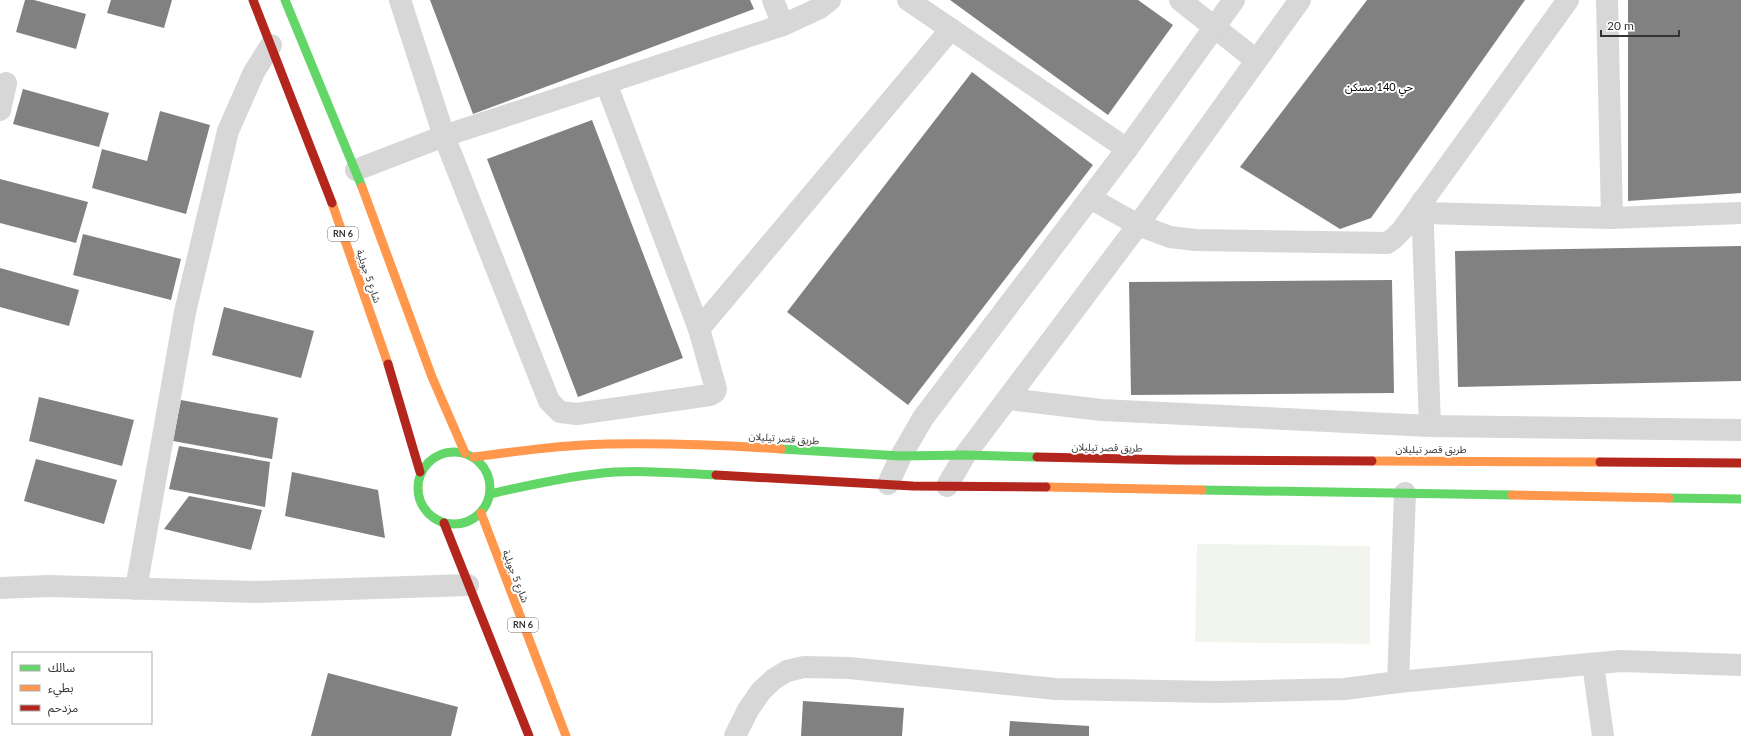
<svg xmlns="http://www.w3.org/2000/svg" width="1741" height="736" viewBox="0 0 1741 736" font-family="Lato,'Noto Sans Arabic',sans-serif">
<rect width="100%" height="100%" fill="#fff"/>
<path fill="#f1f5ed" d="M 1197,544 L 1370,546 L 1370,644 L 1195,642 Z"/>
<g fill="#818181">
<path d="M 25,0 L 34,0 L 86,14 L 76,49 L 16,32 Z"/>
<path d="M 111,0 L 172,0 L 164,28 L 107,13 Z"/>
<path d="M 430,0 L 750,0 L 754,9 L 473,114 Z"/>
<path d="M 950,0 L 1138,0 L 1173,25 L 1108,115 Z"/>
<path d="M 1367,0 L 1525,0 L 1371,218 L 1340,229 L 1240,167 Z"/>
<path d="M 1628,0 L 1741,0 L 1741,193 L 1628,201 Z"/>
<path d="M 972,72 L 1093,165 L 908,405 L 787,312 Z"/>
<path d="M 23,89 L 109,113 L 99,147 L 13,124 Z"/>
<path d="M 160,111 L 210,125 L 186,214 L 92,188 L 102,149 L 147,161 Z"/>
<path d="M 592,120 L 683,358 L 578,397 L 487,159 Z"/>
<path d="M 0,179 L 88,202 L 76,243 L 0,223 Z"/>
<path d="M 83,234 L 181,259 L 171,300 L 73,275 Z"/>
<path d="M 1741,246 L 1741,381 L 1458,387 L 1455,251 Z"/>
<path d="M 0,268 L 79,290 L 69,326 L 0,307 Z"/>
<path d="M 1392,280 L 1394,393 L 1131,395 L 1129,282 Z"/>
<path d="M 224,307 L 314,331 L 301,378 L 212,355 Z"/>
<path d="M 39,397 L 134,420 L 122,466 L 29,441 Z"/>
<path d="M 181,400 L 278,418 L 272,459 L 173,441 Z"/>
<path d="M 179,446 L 270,462 L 265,507 L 169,489 Z"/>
<path d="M 36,459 L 117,480 L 104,524 L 24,501 Z"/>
<path d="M 292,472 L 378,490 L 385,538 L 285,516 Z"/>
<path d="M 189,496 L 262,510 L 251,550 L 164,529 Z"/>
<path d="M 328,673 L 458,707 L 451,736 L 352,736 L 355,724 L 352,736 L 311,736 Z"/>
<path d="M 803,701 L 904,708 L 902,736 L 801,736 Z"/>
<path d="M 1010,721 L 1089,726 L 1089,736 L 1009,736 Z"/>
</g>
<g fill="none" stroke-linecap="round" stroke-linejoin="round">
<g stroke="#d7d7d7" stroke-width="22">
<path d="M 400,0 L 444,136 L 549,401 L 560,412 L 577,414 L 710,395 L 715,392 L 716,389 L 699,329 L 606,83"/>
<path d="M 773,0 L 783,25"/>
<path d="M 908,0 L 1127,149"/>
<path d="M 1180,0 L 1256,60"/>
<path d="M 1607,0 L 1612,218"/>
<path d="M 0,110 L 6,83"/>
<path d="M 356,170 L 444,136 L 783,25 L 820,8 L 830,0"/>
<path d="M 1090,198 L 1138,225 L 1170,237 L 1196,240 L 1387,243 L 1393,239 L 1402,230 L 1568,0"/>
<path d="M 1422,201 L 1430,426"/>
<path d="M 1423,213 L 1612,218 L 1741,213"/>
<path d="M 699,329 L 951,29"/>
<path d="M 1009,399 L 1101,410 L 1430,426 L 1741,430"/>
<path d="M 888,484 L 901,456 L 923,418 L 1127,149 L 1234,0"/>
<path d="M 947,486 L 965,455 L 1138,225 L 1300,0"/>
<path d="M 0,588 L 48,586 L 256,592 L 468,585"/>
<path d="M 136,589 L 185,312 L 228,131 L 254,72 L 271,45"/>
<path d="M 1593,664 L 1603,736"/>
<path d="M 1398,682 L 1405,493"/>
<path d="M 735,736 L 748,710 L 761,691 L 774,679 L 787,671 L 804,667 L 849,668 L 1056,689 L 1217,692 L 1345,689 L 1398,682 L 1621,661 L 1741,665"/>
</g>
<g stroke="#63d668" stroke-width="9">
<path d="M 285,0 L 362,187"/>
<path d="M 781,449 L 901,456 L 965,455 L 1037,457"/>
<circle cx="454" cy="488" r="36"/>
<path d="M 1202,490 L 1512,495"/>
<path d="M 490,494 C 525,486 559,478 595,474 C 635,469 676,473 716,475"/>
<path d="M 1669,498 L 1741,499"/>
</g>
<g stroke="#ff974d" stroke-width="9">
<path d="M 362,187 L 432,377 L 465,453"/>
<path d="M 332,203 L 388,364"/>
<path d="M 474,457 C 518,451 563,445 608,444 C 665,443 724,445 781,449"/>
<path d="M 1372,461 L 1600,462"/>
<path d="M 1046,487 L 1202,490"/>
<path d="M 1512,495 L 1669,498"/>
<path d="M 481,513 L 566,736"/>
</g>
<g stroke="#b3261e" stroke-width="9">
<path d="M 253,0 L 332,203"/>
<path d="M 388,364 L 420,472"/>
<path d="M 1037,457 L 1176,460 L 1372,461"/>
<path d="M 1600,462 L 1741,463"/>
<path d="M 716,475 L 913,486 L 1046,487"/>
<path d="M 444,523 L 529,736"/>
</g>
</g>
<g text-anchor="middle" stroke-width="4" stroke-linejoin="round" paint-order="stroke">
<g fill="#fff" stroke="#707070" stroke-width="1">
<rect x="328" y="227" width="30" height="14" rx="3"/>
<rect x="508" y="618" width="30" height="14" rx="3"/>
</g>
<g font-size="9" font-weight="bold" fill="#333">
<text x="343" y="237">RN 6</text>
<text x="523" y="628">RN 6</text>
</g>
<g font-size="10" fill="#333" stroke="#fff">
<text transform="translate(369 276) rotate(71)" y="4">شارع 5 جويلية</text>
<text transform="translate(784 438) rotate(4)" y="4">طريق قصر تيليلان</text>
<text transform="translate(1107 447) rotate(1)" y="4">طريق قصر تيليلان</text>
<text x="1431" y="453">طريق قصر تيليلان</text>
<text transform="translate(516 576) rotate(69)" y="4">شارع 5 جويلية</text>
</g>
<g font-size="11" fill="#000" stroke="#fff">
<text x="1379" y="91">حي 140 مسكن</text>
</g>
</g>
<rect x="12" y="652" width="140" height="72" fill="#ffffff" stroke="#adadad"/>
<rect x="20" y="665" width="20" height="6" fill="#63d668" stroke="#adadad"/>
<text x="48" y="672" font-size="12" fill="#333333">سالك</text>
<rect x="20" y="685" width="20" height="6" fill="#ff974d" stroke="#adadad"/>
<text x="48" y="692" font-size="12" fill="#333333">بطيء</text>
<rect x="20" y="705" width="20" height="6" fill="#b3261e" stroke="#adadad"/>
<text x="48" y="712" font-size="12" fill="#333333">مزدحم</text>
<path d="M1601 30v6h78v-6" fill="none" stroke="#333333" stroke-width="2"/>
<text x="1607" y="30" font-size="12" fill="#333333" stroke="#ffffff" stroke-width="3" paint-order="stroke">20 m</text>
</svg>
